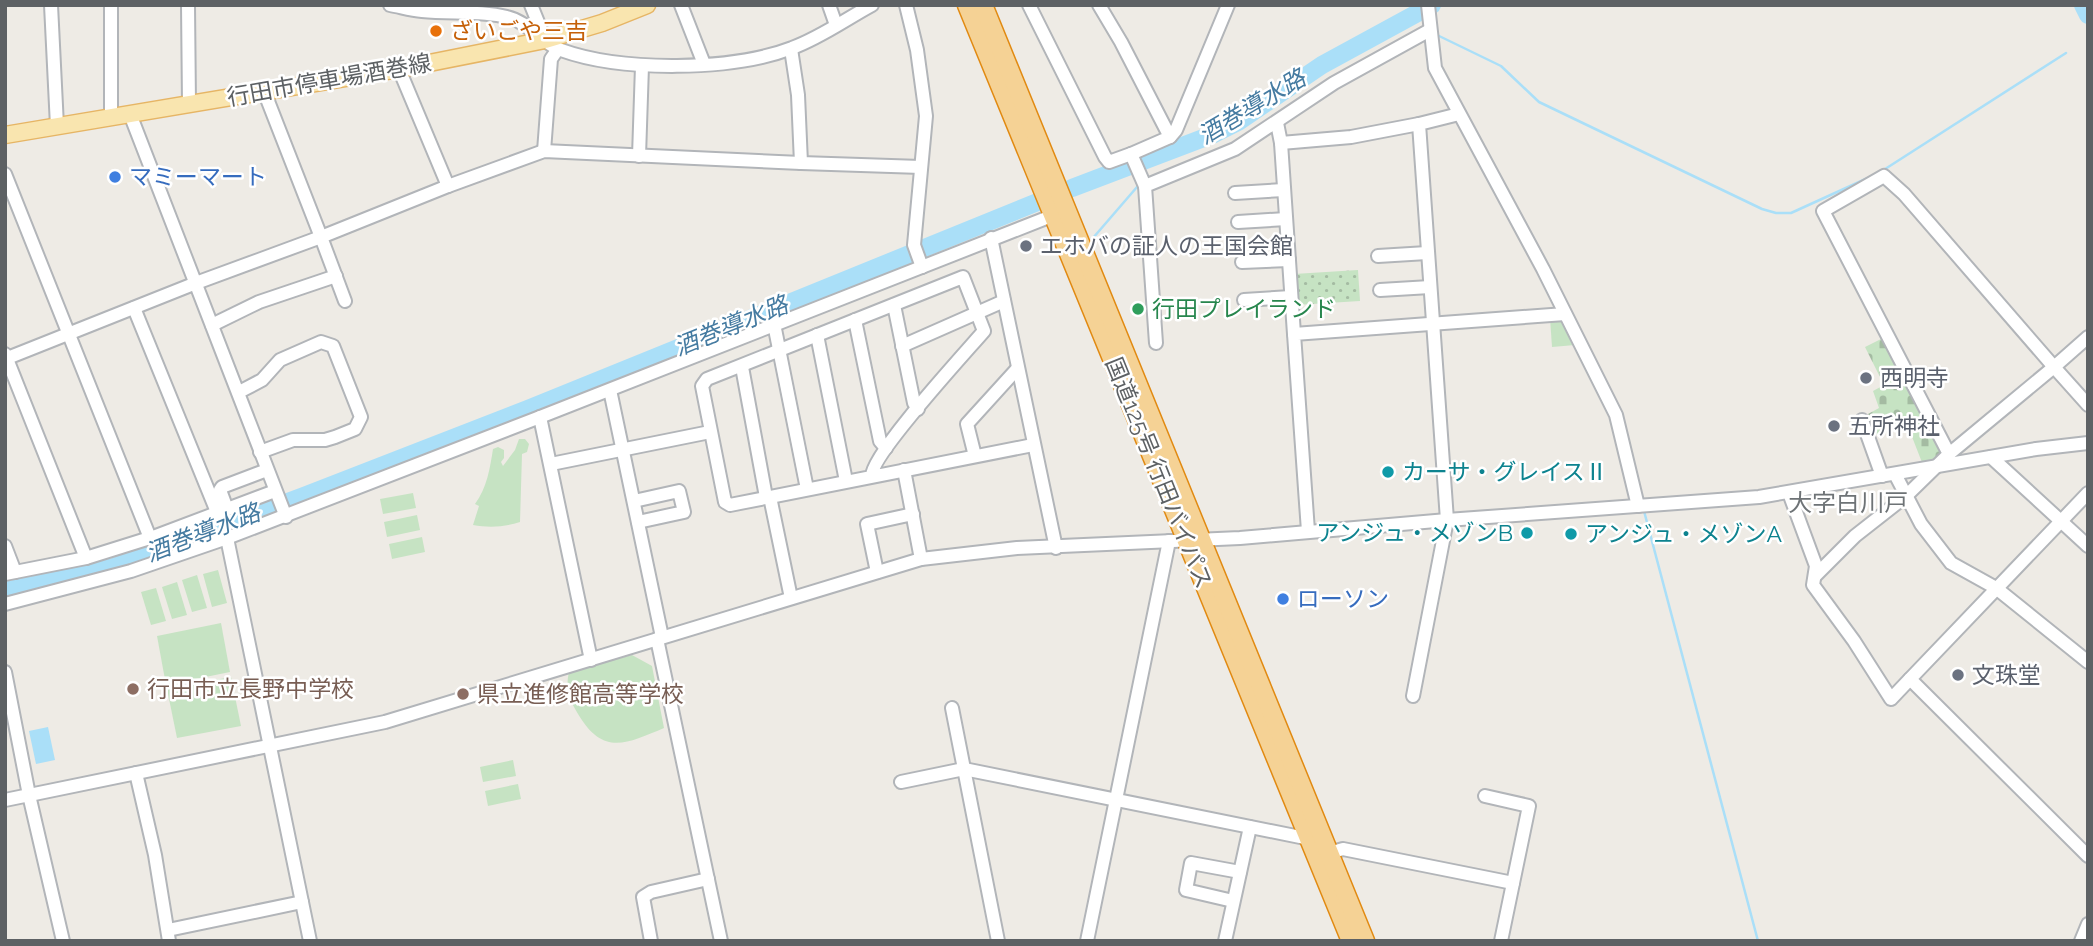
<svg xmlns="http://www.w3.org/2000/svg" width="2093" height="946" viewBox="0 0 2093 946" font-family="Raleway,'Noto Sans JP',sans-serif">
<defs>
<pattern id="grass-dots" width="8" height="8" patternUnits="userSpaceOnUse" patternTransform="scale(1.75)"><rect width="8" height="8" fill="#c6e3c3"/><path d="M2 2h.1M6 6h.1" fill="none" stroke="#a4bba2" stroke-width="1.8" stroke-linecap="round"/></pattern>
<pattern id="cemetery-stones" width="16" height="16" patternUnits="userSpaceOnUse" patternTransform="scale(1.75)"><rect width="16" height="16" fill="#c6e3c3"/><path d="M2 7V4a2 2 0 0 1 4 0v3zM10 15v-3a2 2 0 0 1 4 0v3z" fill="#a4bba2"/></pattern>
</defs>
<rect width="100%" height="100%" fill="#eeebe5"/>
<path fill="url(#grass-dots)" d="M 1358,270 L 1360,301 L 1296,305 L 1294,274 Z"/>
<path fill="url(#cemetery-stones)" d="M 1883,338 L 1944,453 L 1933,465 L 1923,465 L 1907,424 L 1877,435 L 1868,414 L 1879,408 L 1873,391 L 1884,385 L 1865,347 Z"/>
<g fill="#c6e3c3">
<path d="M 1564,317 L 1575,345 L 1552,347 L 1550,318 Z"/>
<path d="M 519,439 L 525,439 L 529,444 L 527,452 L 522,454 L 520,522 C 505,527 489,528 473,525 L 479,506 L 475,504 C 487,488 490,468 493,449 L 498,447 L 504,450 L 504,458 L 501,462 L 503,466 L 515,450 Z"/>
<path d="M 413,493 L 416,508 L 383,514 L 380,499 Z"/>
<path d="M 417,515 L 420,530 L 387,537 L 384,522 Z"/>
<path d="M 422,537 L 425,552 L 392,559 L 389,544 Z"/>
<path d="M 218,570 L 227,603 L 212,607 L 203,574 Z"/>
<path d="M 197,575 L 207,608 L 192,612 L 182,580 Z"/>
<path d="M 177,582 L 187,615 L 172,619 L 162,587 Z"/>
<path d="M 156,588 L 166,621 L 151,625 L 141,592 Z"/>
<path d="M 221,623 L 230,672 L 166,685 L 157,636 Z"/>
<path d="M 632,655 L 652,666 L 664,728 C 626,744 603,756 578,714 C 569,699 565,689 569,672 Z"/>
<path d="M 231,677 L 241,726 L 177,738 L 167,689 Z"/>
<path d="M 513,760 L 516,776 L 483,782 L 480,767 Z"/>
<path d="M 518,784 L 521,799 L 488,806 L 485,791 Z"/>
</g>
<path fill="#aadff8" d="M 48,727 L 55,760 L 36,764 L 29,731 Z"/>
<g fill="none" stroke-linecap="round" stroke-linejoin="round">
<g stroke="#aadff8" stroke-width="2.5">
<path d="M 1435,34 L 1501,66 L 1539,102 L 1762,209 L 1776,213 L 1791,213 L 1870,177"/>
<path d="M 1882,171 L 2066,53"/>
<path d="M 1093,238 L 1137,187"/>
<path d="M 1644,511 L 1758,941"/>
</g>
<g stroke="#aadff8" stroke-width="18">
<path d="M 2083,5 L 2088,15"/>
<path d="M 5,591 L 114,567 L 304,496 L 528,409 L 1072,188 L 1214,134 L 1238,122 L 1322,65 L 1432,5"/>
</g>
<defs>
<g id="minor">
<path d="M 51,5 L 57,126"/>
<path d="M 188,5 L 189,104"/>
<path d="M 390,5 C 401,7 411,10 422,11 C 450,14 480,10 507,17 C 529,22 541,43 561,50 C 622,72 732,71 792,48 C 820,38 846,19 872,5"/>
<path d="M 531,5 L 544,37"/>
<path d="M 681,5 L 704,64"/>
<path d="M 829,5 L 836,25"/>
<path d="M 906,5 L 917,50 L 926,116 L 914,245 L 922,267"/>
<path d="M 1029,5 L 1105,157 L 1109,162 L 1131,154"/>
<path d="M 1099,5 L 1121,42 L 1170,137 L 1131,154 L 1145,186"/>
<path d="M 1428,5 L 1435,68 L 1543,269 L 1616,415 L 1638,506"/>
<path d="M 791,49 L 798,95 L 801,163 L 921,167"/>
<path d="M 130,114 L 286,517"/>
<path d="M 111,117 L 111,5"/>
<path d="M 1277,123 L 1281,143 L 1294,334"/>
<path d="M 1170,137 L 1176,130 L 1228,5"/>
<path d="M 1281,143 L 1351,137 L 1419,124"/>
<path d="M 544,151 L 551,59 L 558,49"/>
<path d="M 639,156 L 642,66"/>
<path d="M 5,174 L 150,538"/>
<path d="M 448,186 L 544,151 L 801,163"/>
<path d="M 1235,193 L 1284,190"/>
<path d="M 1238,222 L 1286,219"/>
<path d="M 991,238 L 1056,548"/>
<path d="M 1378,256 L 1427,253"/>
<path d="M 1242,262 L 1289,260"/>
<path d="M 1380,290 L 1430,287"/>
<path d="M 1244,300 L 1291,297"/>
<path d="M 345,301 L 321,237 L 448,186 L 399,69"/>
<path d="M 894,305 L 914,403 L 918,409"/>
<path d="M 134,308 L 217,512"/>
<path d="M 855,320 L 880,441 L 886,448"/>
<path d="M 774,324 L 807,489"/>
<path d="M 212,325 L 259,302 L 336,276"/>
<path d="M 817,335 L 846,481"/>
<path d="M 1156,343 L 1145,186 L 1235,149 L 1334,83 L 1430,30"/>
<path d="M 902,346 L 1004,301"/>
<path d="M 5,354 L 86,558"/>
<path d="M 5,359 L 196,283 L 321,237 L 264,91"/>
<path d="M 742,367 L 766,497"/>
<path d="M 243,390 L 262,380 L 280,360 L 321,342 L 333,346 L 361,417 L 355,429 L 335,437 L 325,440 L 293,440 L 260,452"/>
<path d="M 610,390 L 662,637"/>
<path d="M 1862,420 L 1882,476"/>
<path d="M 1949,454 L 2054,367 L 2088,405"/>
<path d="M 975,456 L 967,424 L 1017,369"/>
<path d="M 1991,457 L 2088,546"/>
<path d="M 551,464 L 710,432"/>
<path d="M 904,470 L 921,559"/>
<path d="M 1895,474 L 1921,524 L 1951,563 L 1996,588 L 2088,662"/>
<path d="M 872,476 C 870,456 966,352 984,331 L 963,277 L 707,379 L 702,386 L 725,502 L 730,505 L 1033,445"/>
<path d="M 1789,493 L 1816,566 L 1813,585 L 1854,641 L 1891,699 L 1910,679"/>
<path d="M 2088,493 L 1910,679 L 2088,856"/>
<path d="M 770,497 L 791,598"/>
<path d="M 634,501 L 679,491 L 684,512 L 638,522"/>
<path d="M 227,509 L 220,490 L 222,487 L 267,470"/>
<path d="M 1308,531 L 1294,334 L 1565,314"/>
<path d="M 5,546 L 15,572"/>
<path d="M 877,572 L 867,524 L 913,514"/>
<path d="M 5,574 L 86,558 L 153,537 L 275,491"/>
<path d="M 1815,576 L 1855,536 L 1906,496 L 1949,454 L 1823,211 L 1884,176 L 1904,194 L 2054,367 L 2088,337"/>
<path d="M 5,604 L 131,571 L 227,538"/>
<path d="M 657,639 L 721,941"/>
<path d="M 591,660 L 540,417 L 1054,215"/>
<path d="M 5,672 L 29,795 L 63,941"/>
<path d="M 1413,696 L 1447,520 L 1419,124 L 1459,114"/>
<path d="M 952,708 L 998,941"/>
<path d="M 136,773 L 155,855 L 169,941"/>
<path d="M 901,782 L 964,769 L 1310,839"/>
<path d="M 1485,796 L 1529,806 L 1501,941"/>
<path d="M 5,800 L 385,722 L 921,559 L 1017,548 L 1240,538 L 1447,520 L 1759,497 L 2036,449 L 2088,443"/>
<path d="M 1329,853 L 1343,849 L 1513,883"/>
<path d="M 1233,901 L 1186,890 L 1191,863 L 1240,872"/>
<path d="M 168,930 L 302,902"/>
<path d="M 310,941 L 227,538 L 540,417"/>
<path d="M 651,941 L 643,897 L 651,892 L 708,879"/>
<path d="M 1087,941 L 1169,541"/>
<path d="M 1225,941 L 1250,827"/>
<path d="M 2081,941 L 2088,924"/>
</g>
<path id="major" d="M 5,135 L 399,69 L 545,40 L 602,23 L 647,5"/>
<g id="highway">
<path d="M 967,5 L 1351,941"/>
<path d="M 983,5 L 1365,941"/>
</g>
</defs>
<use href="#minor" stroke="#b2b5b9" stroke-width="16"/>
<use href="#major" stroke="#e6b565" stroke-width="19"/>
<use href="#highway" stroke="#e18a12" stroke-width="21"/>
<use href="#minor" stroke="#fff" stroke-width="12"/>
<use href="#major" stroke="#f9e5af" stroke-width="16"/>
<use href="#highway" stroke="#f5d295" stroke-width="18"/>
</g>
<circle fill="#e8710a" stroke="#fff" stroke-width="2.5" cx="436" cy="31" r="7"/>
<g fill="#3f7fe0" stroke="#fff" stroke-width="2.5">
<circle cx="115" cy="177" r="7"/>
<circle cx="1283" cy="599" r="7"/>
</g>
<g fill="#6b7280" stroke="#fff" stroke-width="2.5">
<circle cx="1026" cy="246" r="7"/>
<circle cx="1866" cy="378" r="7"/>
<circle cx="1834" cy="426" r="7"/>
<circle cx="1958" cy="675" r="7"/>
</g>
<circle fill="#2e9e5b" stroke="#fff" stroke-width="2.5" cx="1138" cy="309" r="7"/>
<g fill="#0f9aa8" stroke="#fff" stroke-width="2.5">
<circle cx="1388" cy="472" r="7"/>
<circle cx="1527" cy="533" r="7"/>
<circle cx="1571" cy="534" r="7"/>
</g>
<g fill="#8d6e63" stroke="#fff" stroke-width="2.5">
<circle cx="133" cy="689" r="7"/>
<circle cx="463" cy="694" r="7"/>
</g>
<g text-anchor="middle" stroke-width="5" stroke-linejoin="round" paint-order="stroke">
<g font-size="23" fill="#c56008" stroke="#fff" text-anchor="start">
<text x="450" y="39">ざいごや三吉</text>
</g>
<g font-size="23" fill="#5d6164" stroke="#fff">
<text transform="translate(329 80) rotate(-10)" y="8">行田市停車場酒巻線</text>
<text transform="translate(1159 473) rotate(68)" y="8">国道125号 行田バイパス</text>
</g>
<g font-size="23" fill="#366cbe" stroke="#fff" text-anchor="start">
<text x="129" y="185">マミーマート</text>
<text x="1297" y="607">ローソン</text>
</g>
<g font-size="23" fill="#5b616d" stroke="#fff" text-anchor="start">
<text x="1040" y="254">エホバの証人の王国会館</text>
<text x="1880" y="386">西明寺</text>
<text x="1848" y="434">五所神社</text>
<text x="1972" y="683">文珠堂</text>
</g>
<g font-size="23" fill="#27864d" stroke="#fff" text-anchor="start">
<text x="1152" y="317">行田プレイランド</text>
</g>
<g font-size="23" fill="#0d838f" stroke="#fff" text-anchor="start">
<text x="1402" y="480">カーサ・グレイスⅡ</text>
<text x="1513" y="541" text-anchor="end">アンジュ・メゾンB</text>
<text x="1585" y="542">アンジュ・メゾンA</text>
</g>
<g font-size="23" fill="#785e54" stroke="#fff" text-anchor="start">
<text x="147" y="697">行田市立長野中学校</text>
<text x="477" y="702">県立進修館高等学校</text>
</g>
<g font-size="24" font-style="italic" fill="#457ba1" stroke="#fff">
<text transform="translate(1252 107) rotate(-31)" y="8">酒巻導水路</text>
<text transform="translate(731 326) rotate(-22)" y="8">酒巻導水路</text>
<text transform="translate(203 533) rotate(-21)" y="8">酒巻導水路</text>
</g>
<g font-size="24" fill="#6e7376" stroke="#fff">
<text x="1848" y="511">大字白川戸</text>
</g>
</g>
<rect width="2093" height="946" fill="none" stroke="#5d6164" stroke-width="14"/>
</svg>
